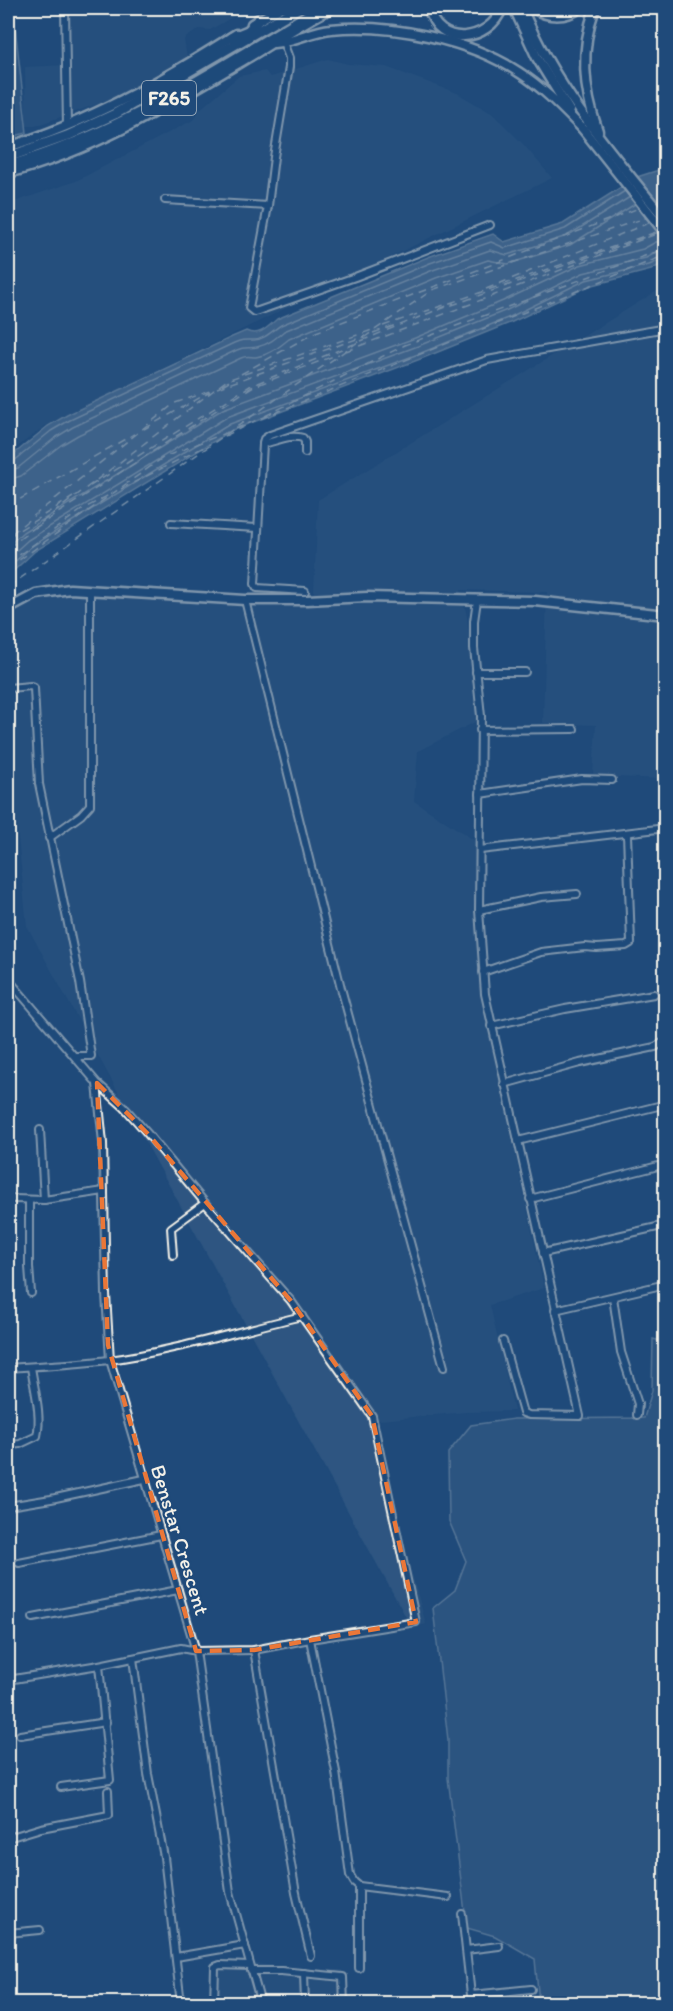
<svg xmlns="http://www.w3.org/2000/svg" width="673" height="2011" viewBox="0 0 673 2011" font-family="Itim,sans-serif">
<rect width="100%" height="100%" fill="#1f4a7a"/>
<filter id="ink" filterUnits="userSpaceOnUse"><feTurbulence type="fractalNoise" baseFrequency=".0167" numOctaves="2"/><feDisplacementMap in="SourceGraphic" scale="12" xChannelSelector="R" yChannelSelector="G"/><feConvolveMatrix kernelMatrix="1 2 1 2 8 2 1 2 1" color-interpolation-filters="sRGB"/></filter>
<g filter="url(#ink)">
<g fill="#2d5581">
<path d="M 68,8 L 248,8 L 210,30 L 199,29 L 184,39 L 187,59 L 111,99 L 35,126 L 26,126 L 25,67 L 69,65 Z"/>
<path d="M 328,59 L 348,64 L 386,67 L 457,93 L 493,114 L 524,145 L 552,178 L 45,426 L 8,454 L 8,204 L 76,181 L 195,119 L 199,110 L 239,76 L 265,71 L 270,77 Z"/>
<path d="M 665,286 L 666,440 L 664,441 L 658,462 L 666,567 L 665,779 L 593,776 L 596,725 L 543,723 L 547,592 L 461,590 L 467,617 L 477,721 L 418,751 L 414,801 L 480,844 L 484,986 L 491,1042 L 544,1288 L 490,1305 L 514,1411 L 466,1412 L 369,1421 L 426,1624 L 412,1628 L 27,926 L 8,737 L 8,614 L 38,598 L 100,592 L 199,603 L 262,607 L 311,606 L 314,592 L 318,500 Z"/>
<path d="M 211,1962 L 240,1962 L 294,1968 L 342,1970 L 342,2003 L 213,2003 Z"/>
</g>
<g fill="#3a5f88" stroke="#97a8b8" stroke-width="1.5">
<path d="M 8,8 L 13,8 L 27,133 L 14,136 L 8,65 Z"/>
<path d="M 653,1339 L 665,1342 L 665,2003 L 539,2003 L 535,1959 L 495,1936 L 467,1928 L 448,1778 L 448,1740 L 433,1608 L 455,1590 L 466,1561 L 449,1521 L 448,1453 L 471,1425 L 514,1419 L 644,1418 L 652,1391 Z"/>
</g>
<path fill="#627e9d" stroke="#9cacbb" stroke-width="1.5" d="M 665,168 L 665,262 L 651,270 L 589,286 L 512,322 L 423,358 L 232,430 L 35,551 L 8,576 L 8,459 L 48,426 L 67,415 L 232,337 L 246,331 C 259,337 267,328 277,319 L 428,257 L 493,234 L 504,242 L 563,224 L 637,177 Z"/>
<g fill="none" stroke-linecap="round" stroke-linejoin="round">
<g stroke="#bac3ca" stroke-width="1.5">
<path d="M 8,463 L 13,462 L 51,431 L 70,420 L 234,343 C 243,339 245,340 254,340 C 264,340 273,330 281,325 L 430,263 L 491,242 L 505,248 L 565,229 L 625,191"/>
<path d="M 8,471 L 18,468 L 55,438 L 73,427 L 237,350 C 245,346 250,349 257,347 C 268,345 276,338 284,331 L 433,270 L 490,250 L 507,255 L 567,236 L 630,197"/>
<path d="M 8,480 L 21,476 L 61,445 L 78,435 L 241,358 C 247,355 250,357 256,357 C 270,355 279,347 289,339 L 436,278 L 488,260 L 508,264 L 570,245 L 635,204"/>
<path d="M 8,546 L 23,532 L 223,409 L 415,338 L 503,301 L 580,265 L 643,249 L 656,242 L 666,241"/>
<path d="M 8,558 L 28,540 L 227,417 L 418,346 L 507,310 L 583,273 L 646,258 L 659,251 L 666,250"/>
<path d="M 8,568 L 32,546 L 230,424 L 421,353 L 510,317 L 586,280 L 649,265 L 666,258"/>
</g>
<g stroke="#dee0dd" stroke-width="1.5" stroke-dasharray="8 6" stroke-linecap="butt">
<path d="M 655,201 L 666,198"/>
<path d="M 486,289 L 651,222"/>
<path d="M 438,310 L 659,232"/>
<path d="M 383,326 L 659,231"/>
<path d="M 373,333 L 399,324"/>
<path d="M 361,341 L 454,303"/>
<path d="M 346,351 L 659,233"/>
<path d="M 241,374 L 316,332 L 639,208"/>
<path d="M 222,385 L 231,380"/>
<path d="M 217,388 L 365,336"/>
<path d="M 265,416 L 405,345 L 666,248"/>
<path d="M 144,429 L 210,392"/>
<path d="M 235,429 L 666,255"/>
<path d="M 225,436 L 245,426"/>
<path d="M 90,486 L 250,386 L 354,344"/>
<path d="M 121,489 L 210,444"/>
<path d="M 8,506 L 134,434"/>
<path d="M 35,528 L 252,387 L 339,354"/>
<path d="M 11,534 L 175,403 L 213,390"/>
<path d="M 8,537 L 73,497"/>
<path d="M 8,546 L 13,542"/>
<path d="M 8,548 L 227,380 L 375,329"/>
<path d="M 8,563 L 83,509 L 109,495"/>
<path d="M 8,568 L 164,457 L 228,432"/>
<path d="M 8,587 L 432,290 L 648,217"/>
</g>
<defs>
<g id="minor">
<path d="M 65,8 L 67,126"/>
<path d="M 283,42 L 289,58 L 289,67 L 274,157 L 268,206 L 249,308 L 254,312 L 258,311 L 355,277 L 490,225"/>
<path d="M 165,200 L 268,206"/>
<path d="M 8,291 L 9,291"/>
<path d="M 263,444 L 264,439 L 270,435 L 487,360 L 666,328"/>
<path d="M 305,453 L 305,442 L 303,438 C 288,434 277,441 263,444 L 255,584 L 257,588 L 305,591"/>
<path d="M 171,523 L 257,528"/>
<path d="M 245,600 L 341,988 L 444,1367"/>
<path d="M 477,600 L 474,621 L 474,648 L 481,716 L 479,910 L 485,994 L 580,1416 L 529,1415 L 523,1413 L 503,1341"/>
<path d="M 476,672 L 525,672"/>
<path d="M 8,688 L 31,686 L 34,688 L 39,784 L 80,982 L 91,1056 L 75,1056"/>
<path d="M 665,727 L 666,727"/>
<path d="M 480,730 L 574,729"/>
<path d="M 480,794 L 582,779 L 612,780"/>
<path d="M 49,838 L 81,815 L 90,805 L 90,590"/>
<path d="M 480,850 L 666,828"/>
<path d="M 479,910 L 541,897 L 577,894"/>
<path d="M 483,972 L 541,952 L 585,947 L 597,948 L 626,946 L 631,943 L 627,834"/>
<path d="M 8,979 L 97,1083 L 124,1107 L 147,1133 L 205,1203 L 291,1301 L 372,1416 L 416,1622 L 310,1639 L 254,1650 L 196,1651 L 181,1648 L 99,1665 L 8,1680"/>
<path d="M 491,1026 L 565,1009 L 654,994"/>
<path d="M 97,1084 L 103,1143 L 106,1294 L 110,1360 L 196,1651 L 230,1892 L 261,2004"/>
<path d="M 504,1084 L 580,1063 L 655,1047 L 666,1041"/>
<path d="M 40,1130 L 44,1200"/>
<path d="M 518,1141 L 666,1104"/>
<path d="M 14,1199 L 44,1200 L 104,1191"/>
<path d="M 530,1199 L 666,1164"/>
<path d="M 29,1200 L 29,1267 L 31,1293"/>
<path d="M 543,1253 L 666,1225"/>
<path d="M 173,1255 L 171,1228 L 205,1203"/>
<path d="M 613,1297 L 621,1352 L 638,1404 L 637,1415"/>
<path d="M 555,1310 L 666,1284"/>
<path d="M 8,1368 C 41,1366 75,1364 109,1360 C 174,1351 238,1331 302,1316"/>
<path d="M 8,1439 L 11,1445 L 20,1444 L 37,1436 C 42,1415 34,1388 31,1367"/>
<path d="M 8,1506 L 51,1499 L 144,1479"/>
<path d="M 19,1563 L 161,1535"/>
<path d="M 33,1618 L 178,1590"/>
<path d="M 310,1639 L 336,1772 L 350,1875 L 354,1882 L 359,1886 L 448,1897"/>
<path d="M 254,1650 L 296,1893 L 311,1956"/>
<path d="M 133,1658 L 148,1774 L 164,1857 L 181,2004"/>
<path d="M 20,1735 L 106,1722"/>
<path d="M 61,1787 L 110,1780 L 99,1665"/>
<path d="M 8,1838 L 41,1828 L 109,1815 L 108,1791"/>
<path d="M 359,1886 L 359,1968"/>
<path d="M 462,1914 L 472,2004"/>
<path d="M 8,1933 L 40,1930"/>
<path d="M 466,1950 L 499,1946"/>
<path d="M 176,1957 L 245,1945"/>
<path d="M 251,1971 L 281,1971 L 343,1977 L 344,2004"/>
<path d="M 304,1973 L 305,2004"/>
<path d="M 471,1995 L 531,1989"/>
<path d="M 214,2004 L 215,1967 L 220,1965 L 250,1966"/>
<path d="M 226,2004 L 246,2002 L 259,1998"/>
</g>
<g id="major">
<path d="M 429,8 C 437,49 490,42 502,8"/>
<path d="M 514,8 L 537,58 L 569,110"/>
<path d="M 522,8 C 555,88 611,153 666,220"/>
<path d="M 533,8 C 548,18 566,18 580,8"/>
<path d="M 595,8 C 580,50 583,89 598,131"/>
<path d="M 252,24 L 280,8"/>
<path d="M 274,43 C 293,42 311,31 331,29 C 390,23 471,40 520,73 C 545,89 565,111 585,131"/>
<path d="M 582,128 L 666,234"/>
<path d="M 8,147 C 89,122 164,80 236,34"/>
<path d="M 8,173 C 97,150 175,101 254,54 C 280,38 305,21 332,8"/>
<path d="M 8,609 L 36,594 L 70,589 L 245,600 L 307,600 L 367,597 L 535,601 L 666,615"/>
</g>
<g id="highway">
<path d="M 244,36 L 258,20"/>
<path d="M 231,38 L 248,31"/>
<path d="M 8,157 L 67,136 L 115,114 L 298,8"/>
<path d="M 8,166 C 121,134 219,68 319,8"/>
</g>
</defs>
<use href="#minor" stroke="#f4f1e8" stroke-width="10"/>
<use href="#major" stroke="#f4f1e8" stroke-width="13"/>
<use href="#highway" stroke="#f4f1e8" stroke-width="14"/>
<use href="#minor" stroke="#1f4a7a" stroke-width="6"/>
<use href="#major" stroke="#1f4a7a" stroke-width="8"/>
<use href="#highway" stroke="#1f4a7a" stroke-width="9"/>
</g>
</g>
<path d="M0 0H673V2011H0ZM 97,1083 L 147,1133 L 291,1301 L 372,1416 L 416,1622 L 254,1650 L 196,1651 L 108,1345 Z" fill="#1f4a7a" fill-opacity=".55" fill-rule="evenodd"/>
<path fill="none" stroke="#ea7738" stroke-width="4.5" stroke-dasharray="12 8" stroke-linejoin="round" d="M 97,1083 L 147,1133 L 291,1301 L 372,1416 L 416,1622 L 254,1650 L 196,1651 L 108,1345 Z"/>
<g text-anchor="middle" stroke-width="4.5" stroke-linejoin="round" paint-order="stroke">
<rect fill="#1f4a7a" stroke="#b4bfc7" stroke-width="1.5" x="142" y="81" width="54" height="34" rx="4.5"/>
<g font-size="20" font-weight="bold" fill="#f4f1e8">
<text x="169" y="105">F265</text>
</g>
<g font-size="21" fill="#f4f1e8" stroke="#1f4a7a">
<text transform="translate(180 1540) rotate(73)" y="7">Benstar Crescent</text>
</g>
</g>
<rect width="673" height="2011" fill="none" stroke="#1f4a7a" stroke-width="30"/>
<rect x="15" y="15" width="643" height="1981" fill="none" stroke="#f4f1e8" stroke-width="2" filter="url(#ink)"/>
</svg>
